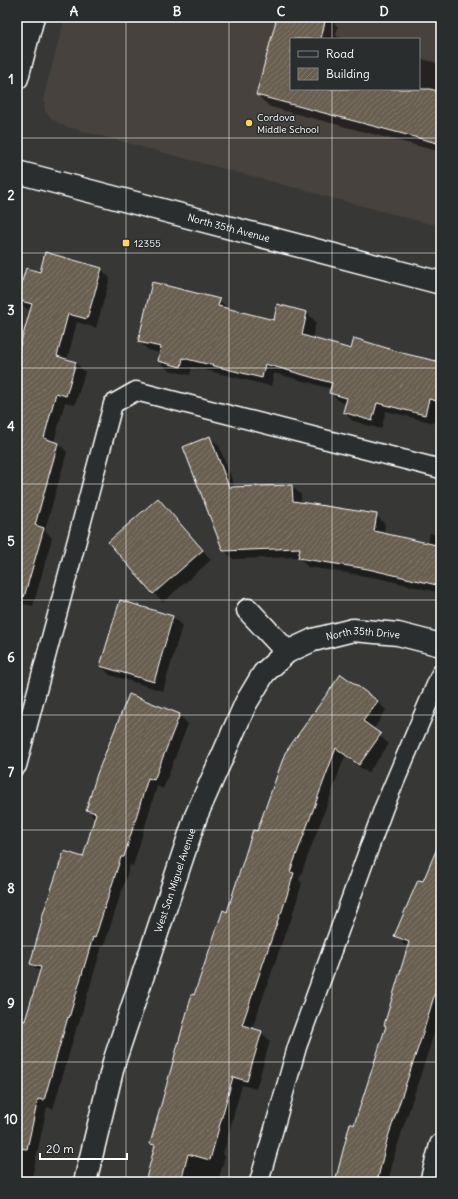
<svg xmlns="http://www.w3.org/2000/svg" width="458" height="1199" viewBox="0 0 458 1199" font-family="Delius,sans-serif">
<defs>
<pattern id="building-hatch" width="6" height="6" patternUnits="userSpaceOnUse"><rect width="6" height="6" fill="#695f51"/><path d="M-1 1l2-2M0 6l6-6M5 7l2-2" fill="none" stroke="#80776b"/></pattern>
</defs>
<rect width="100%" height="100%" fill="#373735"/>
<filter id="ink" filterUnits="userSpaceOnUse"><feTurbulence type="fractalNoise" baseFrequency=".025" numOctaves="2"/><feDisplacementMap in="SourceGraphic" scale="8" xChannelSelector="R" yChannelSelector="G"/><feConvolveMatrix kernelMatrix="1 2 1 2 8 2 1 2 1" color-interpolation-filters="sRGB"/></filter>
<g filter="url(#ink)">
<path fill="#46433d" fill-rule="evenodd" d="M 65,17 L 441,17 L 441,227 L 64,126 L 52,119 L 45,111 L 44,95 ZM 291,39 L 419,39 L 419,89 L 291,89 Z"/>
<g fill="#0007" fill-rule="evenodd">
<path d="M 278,17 L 329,17 L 338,27 L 336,36 L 346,39 L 291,39 L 291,89 L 419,89 L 419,58 L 437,63 L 441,67 L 441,152 L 270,107 L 257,95 Z"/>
<path d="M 101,269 L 110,278 L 96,328 L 77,322 L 67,360 L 76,363 L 85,372 L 75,405 L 65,402 L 54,442 L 58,443 L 67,452 L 45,530 L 52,538 L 33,606 L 17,602 L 17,360 L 32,310 L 27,309 L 18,300 L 41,273 ZM 56,448 L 58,448 L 34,530 L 32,530 Z"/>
<path d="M 219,300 L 228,309 L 274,321 L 307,313 L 316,322 L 312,338 L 352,350 L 406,354 L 441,363 L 441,408 L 438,407 L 434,423 L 386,411 L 381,429 L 353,421 L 344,412 L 346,404 L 340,402 L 331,393 L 332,389 L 274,373 L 271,386 L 192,367 L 190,375 L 168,370 L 159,361 L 160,353 L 148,350 L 139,341 Z"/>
<path d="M 210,437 L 219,446 L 235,488 L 292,486 L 301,495 L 301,503 L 376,515 L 385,524 L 384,534 L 428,544 L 430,533 L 441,536 L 441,593 L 378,578 L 308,567 L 299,557 L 233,559 L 224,550 Z"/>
<path d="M 167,508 L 211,560 L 163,602 L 154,593 Z"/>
<path d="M 120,601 L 173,617 L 182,626 L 163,691 L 110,675 L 101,666 Z"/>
<path d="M 377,701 L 386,710 L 373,730 L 389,744 L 368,773 L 345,756 L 299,880 L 302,883 L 290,923 L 289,922 L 252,1029 L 261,1032 L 270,1041 L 256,1089 L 242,1085 L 223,1154 L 225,1156 L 218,1182 L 146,1182 L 155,1148 L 151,1143 L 194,996 L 228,913 L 257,832 Z"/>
<path d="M 179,715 L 188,724 L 163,789 L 157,786 L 133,866 L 130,865 L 104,946 L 102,946 L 78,1026 L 77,1026 L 53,1109 L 47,1107 L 31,1182 L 17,1182 L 17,1020 L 26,1023 L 40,972 L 31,963 L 83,858 L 95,818 L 87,810 Z"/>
<path d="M 441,841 L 441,1011 L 430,1046 L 396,1150 L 388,1182 L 336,1182 L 387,1026 L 409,947 L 405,945 L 396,936 L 423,883 Z"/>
</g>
<g fill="url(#building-hatch)" stroke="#fff">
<path d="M 277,17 L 326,17 L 321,39 L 291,39 L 291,89 L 430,89 L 441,92 L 441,144 L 256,95 Z"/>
<path d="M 45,252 L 102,268 L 87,319 L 68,314 L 57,356 L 76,362 L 66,396 L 56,393 L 44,438 L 58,443 L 35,525 L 44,528 L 24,597 L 17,596 L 17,356 L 32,304 L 17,300 L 17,298 L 26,268 L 40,272 Z"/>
<path d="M 152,282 L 220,299 L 218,306 L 274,320 L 277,304 L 307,312 L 302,335 L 351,349 L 354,338 L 406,354 L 441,362 L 441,402 L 429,399 L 425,415 L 377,403 L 372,421 L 343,412 L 347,398 L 329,393 L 332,383 L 290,371 L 265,364 L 262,378 L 183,358 L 181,367 L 158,361 L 161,347 L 138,342 Z"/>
<path d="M 210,436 L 229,487 L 292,485 L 293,501 L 377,514 L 374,531 L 441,546 L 441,586 L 368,569 L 298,558 L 300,548 L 223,551 L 183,447 Z"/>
<path d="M 158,498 L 203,550 L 153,594 L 108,542 Z"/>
<path d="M 120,600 L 173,616 L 154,682 L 100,666 Z"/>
<path d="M 341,674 L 378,701 L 363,721 L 381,734 L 359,765 L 336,748 L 290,872 L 294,873 L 281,914 L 280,914 L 242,1025 L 262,1031 L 247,1081 L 233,1077 L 210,1160 L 188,1154 L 181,1182 L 145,1182 L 155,1145 L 150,1144 L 192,994 L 194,995 L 223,910 L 227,912 L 253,830 L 257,831 L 285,753 Z"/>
<path d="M 129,694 L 180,714 L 154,780 L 148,778 L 124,857 L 121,857 L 95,938 L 93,937 L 69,1018 L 68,1017 L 44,1100 L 38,1099 L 27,1149 L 17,1148 L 17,1019 L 25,1021 L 41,967 L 30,964 L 42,921 L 41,920 L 64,851 L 83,857 L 96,813 L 86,810 L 97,774 Z"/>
<path d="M 441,839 L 441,973 L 422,1036 L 387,1140 L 377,1182 L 335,1182 L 350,1123 L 354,1125 L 386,1026 L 384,1025 L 409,942 L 394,936 L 418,880 L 423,881 Z"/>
</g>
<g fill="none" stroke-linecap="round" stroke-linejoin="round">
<defs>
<g id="lane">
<path d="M 17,766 L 113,404 L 136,391 L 441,469"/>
<path d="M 259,1182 L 297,1047 L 384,807 L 441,673"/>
</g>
<g id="street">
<path d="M 17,78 L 33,17"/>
<path d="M 248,610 L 287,652"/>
<path id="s1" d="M 85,1182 L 114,1062 L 196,816 L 246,703 L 264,673 L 287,652 L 313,640 L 353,630 L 398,634 L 441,645"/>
<path d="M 431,1182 L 441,1145"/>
</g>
<g id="secondary">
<path id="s2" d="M 17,172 L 441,283"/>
</g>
</defs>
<use href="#lane" stroke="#fff" stroke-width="21"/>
<use href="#street" stroke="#fff" stroke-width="25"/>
<use href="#secondary" stroke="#fff" stroke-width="25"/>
<use href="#lane" stroke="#2a2d2e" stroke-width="18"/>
<use href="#street" stroke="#2a2d2e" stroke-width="22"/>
<use href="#secondary" stroke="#2a2d2e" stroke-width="22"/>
</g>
</g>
<path fill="none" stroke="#fff" stroke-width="1" stroke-opacity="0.55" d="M 126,17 L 126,1182M 229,17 L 229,1182M 332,17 L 332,39M 332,89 L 332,1182M 17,138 L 441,138M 17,253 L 441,253M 17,368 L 441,368M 17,484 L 441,484M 17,600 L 441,600M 17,715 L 441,715M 17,830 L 441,830M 17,946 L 441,946M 17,1062 L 441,1062"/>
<g fill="#ffd166" stroke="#2a2d2e" stroke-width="1.5">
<circle cx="249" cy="123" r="4"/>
<rect x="122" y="239" width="8" height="8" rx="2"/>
</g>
<g text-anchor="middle" stroke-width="3" stroke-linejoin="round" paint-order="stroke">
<g font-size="10" fill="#fff" stroke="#2a2d2e" text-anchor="start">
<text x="257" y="121">Cordova<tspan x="257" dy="12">Middle School</tspan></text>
<text x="134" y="247">12355</text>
</g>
<g font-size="10" fill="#fff" stroke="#2a2d2e">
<text dy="4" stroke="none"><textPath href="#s2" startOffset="219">North 35th Avenue</textPath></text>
<text dy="4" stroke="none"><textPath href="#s1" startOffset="652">North 35th Drive</textPath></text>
<text dy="4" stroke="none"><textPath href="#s1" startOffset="315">West San Miguel Avenue</textPath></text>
</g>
</g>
<rect width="458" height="1199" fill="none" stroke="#2a2d2e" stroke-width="44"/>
<rect x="290" y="38" width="130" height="52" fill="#2a2d2e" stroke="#7f8182"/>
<rect x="298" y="51" width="20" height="6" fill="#2a2d2e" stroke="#7f8182"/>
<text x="326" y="58" font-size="12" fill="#ffffff">Road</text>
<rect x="298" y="68" width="20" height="12" fill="url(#building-hatch)" stroke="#7f8182"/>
<text x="326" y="78" font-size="12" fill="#ffffff">Building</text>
<path d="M40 1153v6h87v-6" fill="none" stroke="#ffffff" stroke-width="2"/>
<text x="46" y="1153" font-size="12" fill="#ffffff" stroke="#2a2d2e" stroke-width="3" paint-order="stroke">20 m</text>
<rect x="22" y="22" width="414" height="1155" fill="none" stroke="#fff" stroke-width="1.5"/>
<g font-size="13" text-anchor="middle" font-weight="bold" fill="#fff">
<text x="74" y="16">A</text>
<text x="177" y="16">B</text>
<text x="281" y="16">C</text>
<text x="384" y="16">D</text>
<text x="11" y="84">1</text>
<text x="11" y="200">2</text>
<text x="11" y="315">3</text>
<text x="11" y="431">4</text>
<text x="11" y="546">5</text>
<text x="11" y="662">6</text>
<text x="11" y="777">7</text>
<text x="11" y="893">8</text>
<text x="11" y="1008">9</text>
<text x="11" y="1124">10</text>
</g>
</svg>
